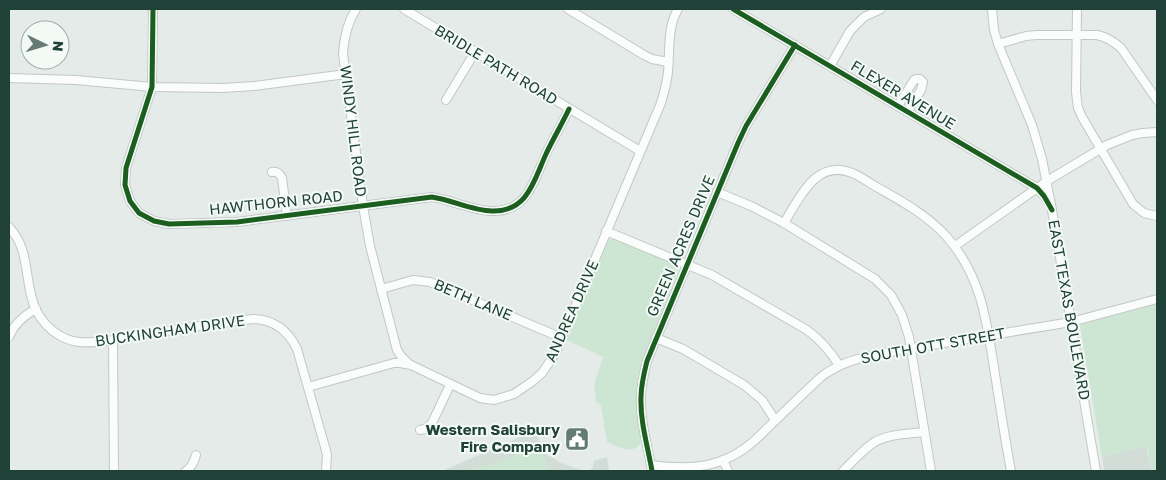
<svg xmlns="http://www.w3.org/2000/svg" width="1166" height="480" viewBox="0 0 1166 480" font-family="'Golos Text',sans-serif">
<rect width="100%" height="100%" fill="#e5ebe8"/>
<g fill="#d2ddd8">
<path d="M 536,430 L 543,452 L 561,463 L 584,471 L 442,471 Z"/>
<path d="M 1144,446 L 1147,448 L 1152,471 L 1104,471 L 1102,457 Z"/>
<path d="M 607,457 L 609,471 L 589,471 L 593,467 L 594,461 Z"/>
</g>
<g fill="#cce6d3">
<path d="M 610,239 L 616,239 L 670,261 L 677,266 L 678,272 L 642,360 C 637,378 635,396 638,414 C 640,423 645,437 639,445 C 631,455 616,446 607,442 L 601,405 L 596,402 L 594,385 L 603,357 L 567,340 L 608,241 Z"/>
<path d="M 1157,304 L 1157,471 L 1152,471 L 1148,448 L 1144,446 L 1102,457 L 1080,326 L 1083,324 Z"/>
<path d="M 539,445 L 549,471 L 468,471 L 482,466 L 483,467 Z"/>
</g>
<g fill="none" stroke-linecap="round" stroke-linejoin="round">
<defs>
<g id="minor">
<path d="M 153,9 L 152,87 L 126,168 L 125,185 L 130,201 L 139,213 L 154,221 L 169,224 L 237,222 L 432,197 C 452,200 473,211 492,211 C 528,212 534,180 546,154 C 553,139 562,124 569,109"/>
<path d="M 356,9 C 347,23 344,37 343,54 L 363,206 L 370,246 L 397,350 L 401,356 L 409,364"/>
<path d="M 404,9 L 640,151"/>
<path d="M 568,9 L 644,55 L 652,59 L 668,62"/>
<path d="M 733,9 L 1037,188 L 1044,196 L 1050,204"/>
<path d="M 992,9 L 994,30 L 998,44 L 1032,125 L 1042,159 L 1052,210 L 1096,471"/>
<path d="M 1077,9 L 1076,92 L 1078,108 L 1082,117 L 1133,204 L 1144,213 L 1157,216"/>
<path d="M 998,44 L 1026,36 L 1036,35 L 1097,35 C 1107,37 1113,41 1121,48 L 1157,100"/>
<path d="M 830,66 L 850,31 L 864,17 L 881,9"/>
<path d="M 9,78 L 76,80 L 152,87 L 223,88 L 254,86 L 346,74"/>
<path d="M 446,100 L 475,52"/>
<path d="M 898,106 L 914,80 L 916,79 L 920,79 L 923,82 L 921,90 L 907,112"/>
<path d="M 272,172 C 277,171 280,174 282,178 L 287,216"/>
<path d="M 717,192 L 751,206 L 784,223 L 875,279 L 891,295 L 902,315 L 909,337 L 931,471"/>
<path d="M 784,223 C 799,199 816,158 852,173 C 860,176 868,182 875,186 C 901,201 926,214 946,236 C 982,276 987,323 995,374 C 1000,406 1005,439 1011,471"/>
<path d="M 9,227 C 32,251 23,285 37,312 C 46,328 61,340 79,342 C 97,344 119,339 136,336 C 175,330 214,323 254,319 C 274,320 288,330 297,349 L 325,447 L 327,455 L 326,471"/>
<path d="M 606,231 L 712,275 L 807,330 C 821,340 830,351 839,365"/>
<path d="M 955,246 L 1047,181 L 1107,145 L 1132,135 L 1143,133 L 1157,132"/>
<path d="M 381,289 L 413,280 L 430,282 L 562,338"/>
<path d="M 9,337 C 14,324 23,316 36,309"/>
<path d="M 656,338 L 683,349 L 744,385 L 762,400 L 775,420"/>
<path d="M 113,340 L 114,471"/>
<path d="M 308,387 L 394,363 L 400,363 L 411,365 L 480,398 L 494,400 L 514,394 L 533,381 L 542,373 L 555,354 L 661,103 C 664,93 667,83 668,72 C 670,50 667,28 678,9"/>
<path d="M 420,430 L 425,429 L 432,423 L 450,385"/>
<path d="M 723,460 L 728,471"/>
<path d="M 651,465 C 690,470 722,469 754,441 C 761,435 768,427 776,420 C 791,405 806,391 821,377 C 841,361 864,357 889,352 L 1071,322 L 1157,299"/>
<path d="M 186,471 C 192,467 194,462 196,455"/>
<path d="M 652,471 C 648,447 640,422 641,397 C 641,385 644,373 647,361 L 738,143 L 746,126 L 795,45"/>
<path d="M 843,471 C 852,462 862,451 873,443 C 887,434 907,434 924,432"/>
</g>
</defs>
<use href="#minor" stroke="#c2c8c5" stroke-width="10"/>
<use href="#minor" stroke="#fbfcfc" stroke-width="8"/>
<defs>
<g id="cycleway">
<path d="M 153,9 L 152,87 L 126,168 L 125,185 L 130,201 L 139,213 L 154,221 L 169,224 L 237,222 L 432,197 C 452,200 473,211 492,211 C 528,212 534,180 546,154 C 553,139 562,124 569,109"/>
<path d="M 733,9 L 1037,188 L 1044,196 L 1052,210"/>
<path d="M 652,471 C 648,447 640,422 641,397 C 641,385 644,373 647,361 L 738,143 L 746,126 L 795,45"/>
</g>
</defs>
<use href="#cycleway" stroke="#f3faf6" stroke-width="8"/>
<use href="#cycleway" stroke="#1b5e20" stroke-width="5"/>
</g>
<defs>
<symbol id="civic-square" viewBox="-11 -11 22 22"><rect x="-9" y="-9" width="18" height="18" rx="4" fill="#647c75" stroke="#f3faf6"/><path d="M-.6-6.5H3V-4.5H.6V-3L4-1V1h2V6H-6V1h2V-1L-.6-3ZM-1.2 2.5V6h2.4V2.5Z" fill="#fff"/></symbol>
</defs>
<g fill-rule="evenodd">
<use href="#civic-square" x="563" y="425" width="28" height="28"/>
</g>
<g text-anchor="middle" stroke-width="4" stroke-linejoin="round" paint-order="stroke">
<g font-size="15" fill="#1f4137" stroke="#f3faf6">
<text transform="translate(496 65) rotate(31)" y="5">BRIDLE PATH ROAD</text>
<text transform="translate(903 95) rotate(31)" y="5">FLEXER AVENUE</text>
<text transform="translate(353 131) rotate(83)" y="5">WINDY HILL ROAD</text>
<text transform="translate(276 203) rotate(-6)" y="5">HAWTHORN ROAD</text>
<text transform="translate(681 246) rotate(-67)" y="5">GREEN ACRES DRIVE</text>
<text transform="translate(473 300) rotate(23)" y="5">BETH LANE</text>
<text transform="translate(1069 310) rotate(80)" y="5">EAST TEXAS BOULEVARD</text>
<text transform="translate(572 311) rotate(-66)" y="5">ANDREA DRIVE</text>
<text transform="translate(170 331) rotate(-8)" y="5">BUCKINGHAM DRIVE</text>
<text transform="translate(933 346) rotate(-10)" y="5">SOUTH OTT STREET</text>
</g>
<g font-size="15" font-weight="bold" fill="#1f4137" stroke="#f3faf6" text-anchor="end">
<text x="560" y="435">Western Salisbury<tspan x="560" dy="17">Fire Company</tspan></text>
</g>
</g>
<rect width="1166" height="480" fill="none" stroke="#1f4137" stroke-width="20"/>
<g transform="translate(45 45) rotate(95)"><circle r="24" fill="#f3faf6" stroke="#9eb0aa"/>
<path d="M0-4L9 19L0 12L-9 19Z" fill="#647c75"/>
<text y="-8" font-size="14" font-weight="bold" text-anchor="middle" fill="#1f4137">N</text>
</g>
</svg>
